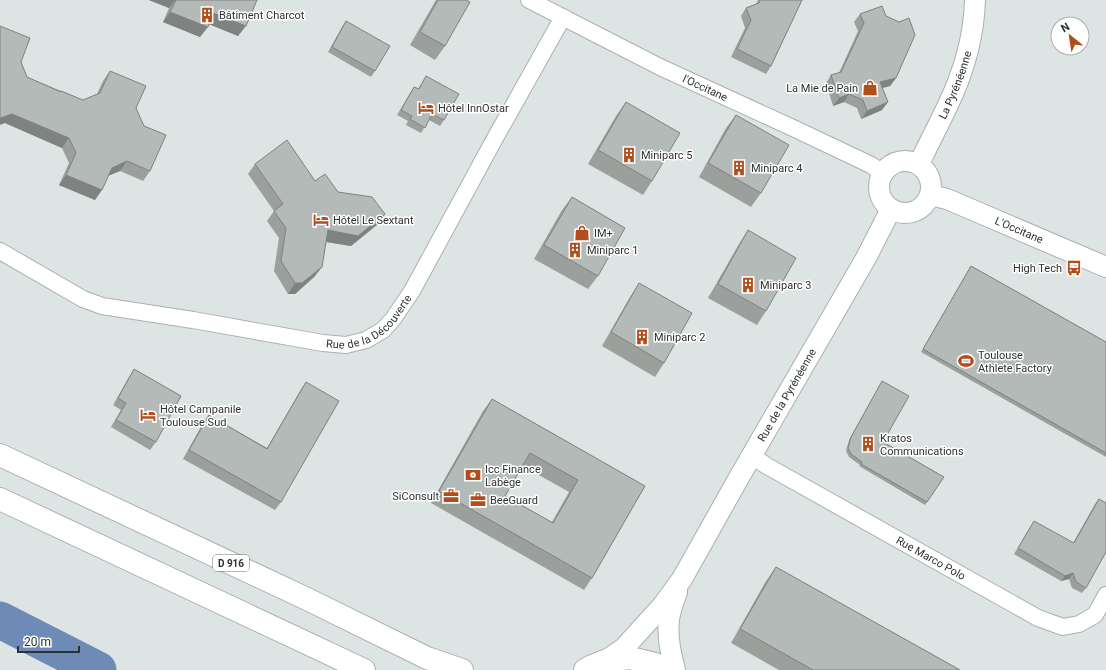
<svg xmlns="http://www.w3.org/2000/svg" width="1106" height="670" viewBox="0 0 1106 670" font-family="Roboto,sans-serif">
<rect width="100%" height="100%" fill="#dde4e4"/>
<g fill="none" stroke-linecap="round" stroke-linejoin="round">
<path stroke="#6e8bb7" stroke-width="37" d="M 0,620 L 98,670"/>
<defs>
<g id="minor">
<path id="s1" d="M 529,0 L 660,67 L 793,128 L 871,165 L 883,173"/>
<path id="s2" d="M 0,251 L 83,299 L 102,306 L 193,320 L 323,343 L 346,345 L 366,340 L 383,330 L 393,319 L 412,291 L 494,140 L 563,17"/>
<path id="s3" d="M 752,456 L 767,466 L 1038,618 L 1063,627 L 1079,624 L 1095,615 L 1106,595"/>
</g>
<g id="tertiary">
<circle cx="905" cy="187" r="26"/>
<path id="s4" d="M 919,164 C 928,145 938,126 947,107 C 963,74 974,36 975,0"/>
<path id="s5" d="M 931,195 L 947,199 L 1106,267"/>
<path id="s6" d="M 605,661 L 624,648 L 663,605 L 682,579 L 737,481 L 866,258 L 891,209"/>
<path d="M 675,670 C 671,654 667,637 669,620 C 670,611 674,601 677,592"/>
</g>
<path id="primary" d="M 585,670 L 590,667 L 605,661 L 630,658 L 655,664 L 666,670"/>
<g id="trunk">
<path d="M 0,455 L 305,598 L 427,658 L 462,670"/>
<path d="M 0,499 L 364,670"/>
</g>
</defs>
<use href="#minor" stroke="#a9b0b0" stroke-width="18"/>
<use href="#tertiary" stroke="#a9b0b0" stroke-width="22"/>
<use href="#primary" stroke="#a9b0b0" stroke-width="24"/>
<use href="#trunk" stroke="#a9b0b0" stroke-width="24"/>
<use href="#minor" stroke="#fff" stroke-width="16"/>
<use href="#tertiary" stroke="#fff" stroke-width="20"/>
<use href="#primary" stroke="#fff" stroke-width="22"/>
<use href="#trunk" stroke="#fff" stroke-width="22"/>
</g>
<g fill="#9ba09d" fill-rule="evenodd">
<path d="M 149,0 L 257,0 L 238,36 L 209,24 L 200,37 L 163,22 L 169,8 Z"/>
<path d="M 436,0 L 466,0 L 445,46 L 435,60 L 410,45 Z"/>
<path d="M 758,0 L 802,0 L 771,66 L 766,74 L 731,57 L 745,28 L 741,16 L 746,8 L 756,4 Z"/>
<path d="M 860,14 L 896,78 L 890,86 L 882,88 L 882,110 L 861,119 L 857,108 L 844,102 L 833,106 L 826,83 L 831,75 L 839,73 L 858,31 L 854,22 Z"/>
<path d="M 346,21 L 375,71 L 371,77 L 328,52 L 342,27 Z"/>
<path d="M 21,62 L 27,77 L 83,100 L 97,94 L 103,81 L 110,71 L 136,108 L 150,171 L 143,181 L 120,171 L 108,176 L 95,200 L 59,185 L 69,163 L 62,148 L 5,123 Z"/>
<path d="M 426,76 L 444,120 L 440,126 L 429,120 L 421,133 L 406,125 L 408,121 L 397,115 L 414,87 L 418,89 Z"/>
<path d="M 626,102 L 652,181 L 643,195 L 588,164 L 616,116 Z"/>
<path d="M 736,115 L 761,193 L 751,207 L 699,177 L 726,128 Z"/>
<path d="M 255,164 L 315,181 L 338,192 L 385,214 L 378,224 L 351,246 L 326,242 L 322,267 L 314,277 L 295,294 L 288,294 L 274,271 L 279,238 L 267,221 L 274,211 L 248,174 Z"/>
<path d="M 572,197 L 598,276 L 588,289 L 534,259 L 562,210 Z"/>
<path d="M 748,230 L 766,311 L 757,325 L 708,298 L 739,244 Z"/>
<path d="M 971,266 L 1106,342 L 1106,457 L 921,352 Z"/>
<path d="M 639,283 L 664,363 L 655,377 L 602,346 L 630,297 Z"/>
<path d="M 134,369 L 156,442 L 150,450 L 111,427 L 121,410 L 113,405 L 129,377 Z"/>
<path d="M 882,381 L 883,442 L 944,477 L 925,505 L 859,466 L 860,465 L 849,457 L 846,451 L 849,440 Z"/>
<path d="M 306,382 L 281,502 L 275,510 L 183,459 L 203,423 L 209,415 L 267,448 L 300,391 Z"/>
<path d="M 492,399 L 645,486 L 592,578 L 584,590 L 431,503 L 483,411 ZM 523,466 L 569,492 L 552,522 L 505,496 Z"/>
<path d="M 1099,499 L 1086,588 L 1082,593 L 1072,588 L 1069,579 L 1061,581 L 1014,554 L 1034,521 L 1073,543 L 1095,504 Z"/>
<path d="M 776,567 L 960,670 L 779,670 L 731,643 L 766,581 Z"/>
</g>
<g fill="#7e8280">
<path d="M 149,0 L 175,0 L 169,8 Z"/>
<path d="M 170,12 L 208,27 L 200,37 L 163,22 Z"/>
<path d="M 213,13 L 246,26 L 238,36 L 206,23 Z"/>
<path d="M 896,78 L 890,86 L 875,90 L 880,82 Z"/>
<path d="M 849,94 L 844,102 L 833,106 L 839,98 Z"/>
<path d="M 888,102 L 882,110 L 861,119 L 867,111 Z"/>
<path d="M 12,114 L 69,138 L 62,148 L 5,123 L 0,125 L 0,118 Z"/>
<path d="M 127,161 L 120,171 L 105,177 L 112,168 Z"/>
<path d="M 66,175 L 102,190 L 95,200 L 59,185 Z"/>
<path d="M 385,214 L 378,224 L 351,246 L 320,241 L 328,230 Z"/>
<path d="M 322,267 L 314,277 L 295,294 L 288,294 L 295,283 Z"/>
<path d="M 1073,573 L 1069,579 L 1061,581 L 1065,576 Z"/>
</g>
<g fill="#b4bab7" stroke="#7e8280" fill-rule="evenodd">
<path d="M 176,0 L 257,0 L 246,26 L 213,13 L 208,27 L 170,12 Z"/>
<path d="M 438,0 L 466,0 L 470,2 L 445,46 L 420,32 Z"/>
<path d="M 760,0 L 802,0 L 771,66 L 737,49 L 751,20 L 746,8 L 759,3 Z"/>
<path d="M 882,6 L 886,16 L 899,22 L 909,18 L 915,35 L 896,78 L 880,82 L 888,102 L 867,111 L 863,100 L 849,94 L 839,98 L 831,75 L 841,72 L 864,23 L 860,14 Z"/>
<path d="M 346,21 L 390,46 L 375,71 L 332,47 Z"/>
<path d="M 0,26 L 30,38 L 21,62 L 27,77 L 61,92 L 61,91 L 83,100 L 100,93 L 110,71 L 146,86 L 136,108 L 144,126 L 166,135 L 150,171 L 127,161 L 112,168 L 102,190 L 66,175 L 76,153 L 69,138 L 12,114 L 0,118 Z"/>
<path d="M 426,76 L 459,94 L 444,120 L 432,114 L 425,128 L 410,119 L 412,116 L 401,110 L 414,87 L 419,89 Z"/>
<path d="M 626,102 L 680,133 L 652,181 L 598,150 Z"/>
<path d="M 736,115 L 789,145 L 761,193 L 708,163 Z"/>
<path d="M 287,140 L 315,181 L 325,174 L 338,192 L 372,197 L 385,214 L 358,236 L 328,230 L 322,267 L 302,283 L 295,283 L 281,261 L 286,228 L 274,211 L 283,204 L 255,164 Z"/>
<path d="M 572,197 L 625,228 L 598,276 L 544,245 Z"/>
<path d="M 748,230 L 796,258 L 766,311 L 718,284 Z"/>
<path d="M 971,266 L 1106,342 L 1106,453 L 923,349 Z"/>
<path d="M 639,283 L 692,313 L 664,363 L 611,332 Z"/>
<path d="M 134,369 L 181,396 L 156,442 L 116,420 L 126,403 L 118,398 Z"/>
<path d="M 882,381 L 909,396 L 883,442 L 944,477 L 927,502 L 861,464 L 862,462 L 851,454 L 848,448 L 851,437 Z"/>
<path d="M 306,382 L 339,401 L 281,502 L 189,450 L 209,415 L 267,449 Z"/>
<path d="M 492,399 L 645,486 L 592,578 L 439,491 ZM 530,453 L 578,480 L 553,523 L 505,496 Z"/>
<path d="M 1099,499 L 1106,503 L 1106,552 L 1086,588 L 1076,582 L 1073,573 L 1065,576 L 1018,548 L 1034,521 L 1074,543 Z"/>
<path d="M 776,567 L 960,670 L 813,670 L 740,629 Z"/>
</g>
<defs>
<symbol id="building-bare" viewBox="-9 -9 18 18"><path d="M-4-6H4V6H1V3H-1V6H-4ZM-2.5-4.3h1.7v1.8h-1.7ZM.8-4.3h1.7v1.8H.8ZM-2.5-1h1.7V.8h-1.7ZM.8-1h1.7V.8H.8Z" fill="#b24d1c" stroke="#fff" stroke-width="2.5" paint-order="stroke"/></symbol>
<symbol id="shop-bare" viewBox="-9 -9 18 18"><path d="M-5-2.5h2.3a2.7 3.5 0 0 1 5.4 0H5L5.5 6h-11ZM-1.5-2.5h3a1.5 2.3 0 0 0-3 0Z" fill="#b24d1c" stroke="#fff" stroke-width="2.5" paint-order="stroke"/></symbol>
<symbol id="hotel-bare" viewBox="-9 -9 18 18"><path d="M-6-4.5h1.5V1H6V5H4.5V3h-9V5H-6ZM-4 0a1.8 1.8 0 1 1 3.6 0ZM.5 0V-2.5h3Q6-2.5 6 0Z" fill="#b24d1c" stroke="#fff" stroke-width="2.5" paint-order="stroke"/></symbol>
<symbol id="bus-bare" viewBox="-9 -9 18 18"><path d="M-5-6H5V4H4V6H2V4H-2V6H-4V4H-5ZM-3.5-4V0h7V-4ZM-3.5 1.2v1.5H-2V1.2ZM2 1.2v1.5H3.5V1.2Z" fill="#b24d1c" stroke="#fff" stroke-width="2.5" paint-order="stroke"/></symbol>
<symbol id="stadium-bare" viewBox="-9 -9 18 18"><path d="M0-5a6.5 5 0 1 0 0 10a6.5 5 0 1 0 0-10ZM-3.5-1.8h7v3.6h-7Z" fill="#b24d1c" stroke="#fff" stroke-width="2.5" paint-order="stroke"/></symbol>
<symbol id="bank-bare" viewBox="-9 -9 18 18"><path d="M-6-4H6V4H-6ZM0-2.3a2.3 2.3 0 1 0 0 4.6a2.3 2.3 0 1 0 0-4.6Z" fill="#b24d1c" stroke="#fff" stroke-width="2.5" paint-order="stroke"/></symbol>
<symbol id="office-bare" viewBox="-9 -9 18 18"><path d="M-6-3h4V-5.5h4V-3h4V5H-6ZM-1-4.5V-3h2v-1.5ZM-6 0V1H6V0Z" fill="#b24d1c" stroke="#fff" stroke-width="2.5" paint-order="stroke"/></symbol>
</defs>
<g fill-rule="evenodd">
<use href="#building-bare" x="196" y="4" width="22" height="22"/>
<use href="#shop-bare" x="859" y="77" width="22" height="22"/>
<use href="#hotel-bare" x="415" y="97" width="22" height="22"/>
<use href="#building-bare" x="618" y="144" width="22" height="22"/>
<use href="#building-bare" x="728" y="157" width="22" height="22"/>
<use href="#hotel-bare" x="310" y="209" width="22" height="22"/>
<use href="#shop-bare" x="571" y="222" width="22" height="22"/>
<use href="#building-bare" x="564" y="239" width="22" height="22"/>
<use href="#bus-bare" x="1063" y="257" width="22" height="22"/>
<use href="#building-bare" x="737" y="274" width="22" height="22"/>
<use href="#building-bare" x="631" y="326" width="22" height="22"/>
<use href="#stadium-bare" x="955" y="350" width="22" height="22"/>
<use href="#hotel-bare" x="137" y="404" width="22" height="22"/>
<use href="#building-bare" x="857" y="433" width="22" height="22"/>
<use href="#bank-bare" x="462" y="464" width="22" height="22"/>
<use href="#office-bare" x="440" y="485" width="22" height="22"/>
<use href="#office-bare" x="467" y="489" width="22" height="22"/>
</g>
<g text-anchor="middle" stroke-width="3" stroke-linejoin="round" paint-order="stroke">
<rect fill="#fff" stroke="#6d6f6f" stroke-width="1" x="213" y="555" width="36" height="16" rx="3"/>
<g font-size="10" font-weight="bold" fill="#2f3131">
<text x="231" y="567">D 916</text>
</g>
<g font-size="11" fill="#2f3131" stroke="#fff" text-anchor="start">
<text x="219" y="19">Bâtiment Charcot</text>
<text x="858" y="92" text-anchor="end">La Mie de Pain</text>
<text x="438" y="112">Hôtel InnOstar</text>
<text x="641" y="159">Miniparc 5</text>
<text x="751" y="172">Miniparc 4</text>
<text x="333" y="224">Hôtel Le Sextant</text>
<text x="594" y="237">IM+</text>
<text x="587" y="254">Miniparc 1</text>
<text x="1062" y="272" text-anchor="end">High Tech</text>
<text x="760" y="289">Miniparc 3</text>
<text x="654" y="341">Miniparc 2</text>
<text x="978" y="359">Toulouse<tspan x="978" dy="13">Athlete Factory</tspan></text>
<text x="160" y="413">Hôtel Campanile<tspan x="160" dy="13">Toulouse Sud</tspan></text>
<text x="880" y="442">Kratos<tspan x="880" dy="13">Communications</tspan></text>
<text x="485" y="473">Icc Finance<tspan x="485" dy="13">Labège</tspan></text>
<text x="439" y="500" text-anchor="end">SiConsult</text>
<text x="490" y="504">BeeGuard</text>
</g>
<g font-size="11" fill="#2f3131" stroke="#fff">
<text dy="4" stroke="none"><textPath href="#s4" startOffset="87">La Pyrénéenne</textPath></text>
<text dy="4" stroke="none"><textPath href="#s1" startOffset="197">l'Occitane</textPath></text>
<text dy="4" stroke="none"><textPath href="#s5" startOffset="95">L'Occitane</textPath></text>
<text dy="4" stroke="none"><textPath href="#s2" startOffset="395">Rue de la Découverte</textPath></text>
<text dy="4" stroke="none"><textPath href="#s6" startOffset="325">Rue de la Pyrénéenne</textPath></text>
<text dy="4" stroke="none"><textPath href="#s3" startOffset="206">Rue Marco Polo</textPath></text>
</g>
</g>
<g transform="translate(1070 36) rotate(330)"><circle r="19" fill="#ffffff" stroke="#acadad"/>
<path d="M0-3L7 15L0 10L-7 15Z" fill="#b24d1c"/>
<text y="-6" font-size="11" font-weight="bold" text-anchor="middle" fill="#2f3131">N</text>
</g>
<path d="M18 646v6h61v-6" fill="none" stroke="#2f3131" stroke-width="2"/>
<text x="24" y="646" font-size="12" fill="#2f3131" stroke="#ffffff" stroke-width="3" paint-order="stroke">20 m</text>
</svg>
